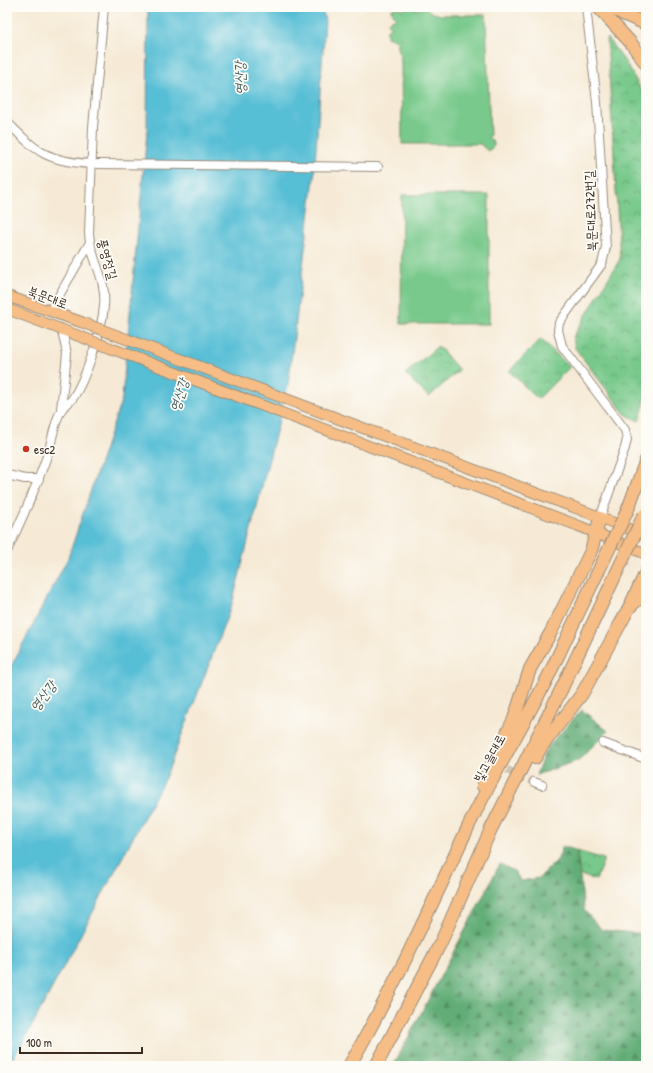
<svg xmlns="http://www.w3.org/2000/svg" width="653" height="1073" viewBox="0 0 653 1073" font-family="'Patrick Hand','Poor Story',sans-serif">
<defs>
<pattern id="forest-firs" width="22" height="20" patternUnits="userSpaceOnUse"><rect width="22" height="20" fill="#62ad77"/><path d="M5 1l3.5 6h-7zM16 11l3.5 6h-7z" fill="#528d61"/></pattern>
<pattern id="park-crowns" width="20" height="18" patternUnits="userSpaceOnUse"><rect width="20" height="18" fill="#78c98b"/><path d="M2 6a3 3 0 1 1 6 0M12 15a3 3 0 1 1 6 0" fill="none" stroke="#64a371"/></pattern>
</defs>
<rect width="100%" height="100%" fill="#fdfcf7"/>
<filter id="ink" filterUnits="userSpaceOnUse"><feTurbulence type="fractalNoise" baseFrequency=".025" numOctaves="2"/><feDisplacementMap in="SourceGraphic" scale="8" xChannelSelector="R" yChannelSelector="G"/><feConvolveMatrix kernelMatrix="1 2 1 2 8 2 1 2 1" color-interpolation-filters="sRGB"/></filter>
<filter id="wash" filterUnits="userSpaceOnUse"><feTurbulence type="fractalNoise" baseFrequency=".012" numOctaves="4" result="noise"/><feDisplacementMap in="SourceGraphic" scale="16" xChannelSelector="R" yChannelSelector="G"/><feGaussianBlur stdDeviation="0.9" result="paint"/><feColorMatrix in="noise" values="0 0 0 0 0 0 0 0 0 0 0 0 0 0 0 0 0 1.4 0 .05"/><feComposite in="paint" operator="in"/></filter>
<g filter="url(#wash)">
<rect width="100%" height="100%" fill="#f6ead6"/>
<g fill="url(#forest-firs)" stroke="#4e6c4a">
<path d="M 582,710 L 608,731 L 579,760 L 536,775 L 547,747 Z"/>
<path d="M 563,846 L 577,851 L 584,910 L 602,930 L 646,934 L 646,1066 L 393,1066 L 500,864 L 514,871 L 521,881 L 539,878 L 558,859 Z"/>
</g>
<g fill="url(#park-crowns)" stroke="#5a7a54">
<path d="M 607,38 L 626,63 L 646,98 L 646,399 L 639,421 L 625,414 L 575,348 L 573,337 L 620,259 Z"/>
<path d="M 541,339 L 570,367 L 538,399 L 509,371 Z"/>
<path d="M 438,346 L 459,370 L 429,397 L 405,374 Z"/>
<path d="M 577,851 L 604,859 L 596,880 L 580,875 Z"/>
</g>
<g fill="#78c98b" stroke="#5a7a54">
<path d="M 396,7 L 400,7 L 401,10 L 408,7 L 417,7 L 415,9 L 427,8 L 430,12 L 441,15 L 486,15 L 490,136 L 488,137 L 494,143 L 494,146 L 488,151 L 480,144 L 402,144 L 401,62 L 397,41 L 387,37 L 387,30 L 390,27 L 388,22 L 396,18 L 391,10 Z"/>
<path d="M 402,195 L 489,195 L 489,324 L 401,324 Z"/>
</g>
<path fill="#57bed5" stroke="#49747a" d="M 146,7 L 322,7 L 325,21 L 314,178 L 288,385 L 232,604 L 166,776 L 22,1044 L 7,1066 L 7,674 L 68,558 L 122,398 L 147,132 L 148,12 Z"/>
</g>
<g filter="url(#ink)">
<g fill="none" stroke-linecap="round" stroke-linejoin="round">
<path stroke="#d1c4b1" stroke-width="8" stroke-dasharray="8 4" stroke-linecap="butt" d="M 496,765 L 534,782"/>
<defs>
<g id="minor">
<path d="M 586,7 L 597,102 L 606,247 L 602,264 L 559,323 L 558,330 L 562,346 L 625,430 L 627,439 L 625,448 L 600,518"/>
<path d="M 7,122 C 38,153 47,161 91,164"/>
<path d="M 98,164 L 378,167"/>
<path d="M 50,311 L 89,244"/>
<path d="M 61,409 L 67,354 L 62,330"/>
<path d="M 7,475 L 25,479 L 39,479"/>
<path d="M 7,551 C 22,519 37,486 48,453 C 52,441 55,419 62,409 C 64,405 70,403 73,398 C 86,378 102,331 104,306 C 107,277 90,259 89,233 L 93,127 L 104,7"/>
<path d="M 603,743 L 646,759"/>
<path d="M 534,782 L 542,785"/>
</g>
<g id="major">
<path d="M 7,296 L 81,322"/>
<path d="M 7,309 L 76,335"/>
<path d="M 584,511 L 646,536"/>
<path d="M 579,526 L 646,554"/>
<path d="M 631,607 L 646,593"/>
</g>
<g id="highway">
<path d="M 598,7 L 631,43 L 646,64"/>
<path d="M 611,7 L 623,14 L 646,24"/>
<path d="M 638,7 L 646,10"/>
<path d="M 628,509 L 646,460"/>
<path d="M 535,758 L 542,746 L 582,694 L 629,608 L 646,572"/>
<path d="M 483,786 L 489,770 L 514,719 L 530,669 L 551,632 L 591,551 L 600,518"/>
<path d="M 349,1066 C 395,987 432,903 471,821 C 494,774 521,728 546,681"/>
<path d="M 376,1066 L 441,942 L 491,829 L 561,690"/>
</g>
</defs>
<use href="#minor" stroke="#988a7a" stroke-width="10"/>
<use href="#major" stroke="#988a7a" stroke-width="12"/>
<use href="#highway" stroke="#988a7a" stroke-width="14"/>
<use href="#minor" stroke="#fff" stroke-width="8"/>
<use href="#major" stroke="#f6be86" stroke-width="10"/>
<use href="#highway" stroke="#f6be86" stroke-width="12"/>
<defs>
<g id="major-bridge">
<path d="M 81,322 L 584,511"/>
<path d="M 76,335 L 579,526"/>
</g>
<g id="highway-bridge">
<path d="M 546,681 L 628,509"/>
<path d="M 561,690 L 644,515"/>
</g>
</defs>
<use href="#major-bridge" stroke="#988a7a" stroke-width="12" stroke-linecap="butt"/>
<use href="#highway-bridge" stroke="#988a7a" stroke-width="14" stroke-linecap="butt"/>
<use href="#major-bridge" stroke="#f6be86" stroke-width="10"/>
<use href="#highway-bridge" stroke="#f6be86" stroke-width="12"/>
</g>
</g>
<circle fill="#c8321e" stroke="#fdfcf7" stroke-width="1.5" cx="26" cy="449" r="4"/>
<g text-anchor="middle" stroke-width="3.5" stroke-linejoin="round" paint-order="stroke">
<g font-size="13" fill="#3b2a1e" stroke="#fdfcf7">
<text transform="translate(590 211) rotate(-92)" y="5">북문대로272번길</text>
<text transform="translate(108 259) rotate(74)" y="5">풍영정길</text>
<text transform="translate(48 297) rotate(20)" y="5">북문대로</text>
<text transform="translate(489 758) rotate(-62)" y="5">빛고을대로</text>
</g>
<g font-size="13" fill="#3b2a1e" stroke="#fdfcf7" text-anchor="start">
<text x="34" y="454">esc2</text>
</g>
<g font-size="14" font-style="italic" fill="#455e5e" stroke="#fdfcf7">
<text transform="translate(240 78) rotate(-92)" y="5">영산강</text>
<text transform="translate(179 395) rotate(-73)" y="5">영산강</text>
<text transform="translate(43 696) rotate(-53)" y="5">영산강</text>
</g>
</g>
<rect width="653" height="1073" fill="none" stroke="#fdfcf7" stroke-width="24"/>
<path d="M20 1047v6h122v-6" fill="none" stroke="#3b2a1e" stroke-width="2"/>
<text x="26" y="1047" font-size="12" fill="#3b2a1e" stroke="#fdfcf7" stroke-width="3" paint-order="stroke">100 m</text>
</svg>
